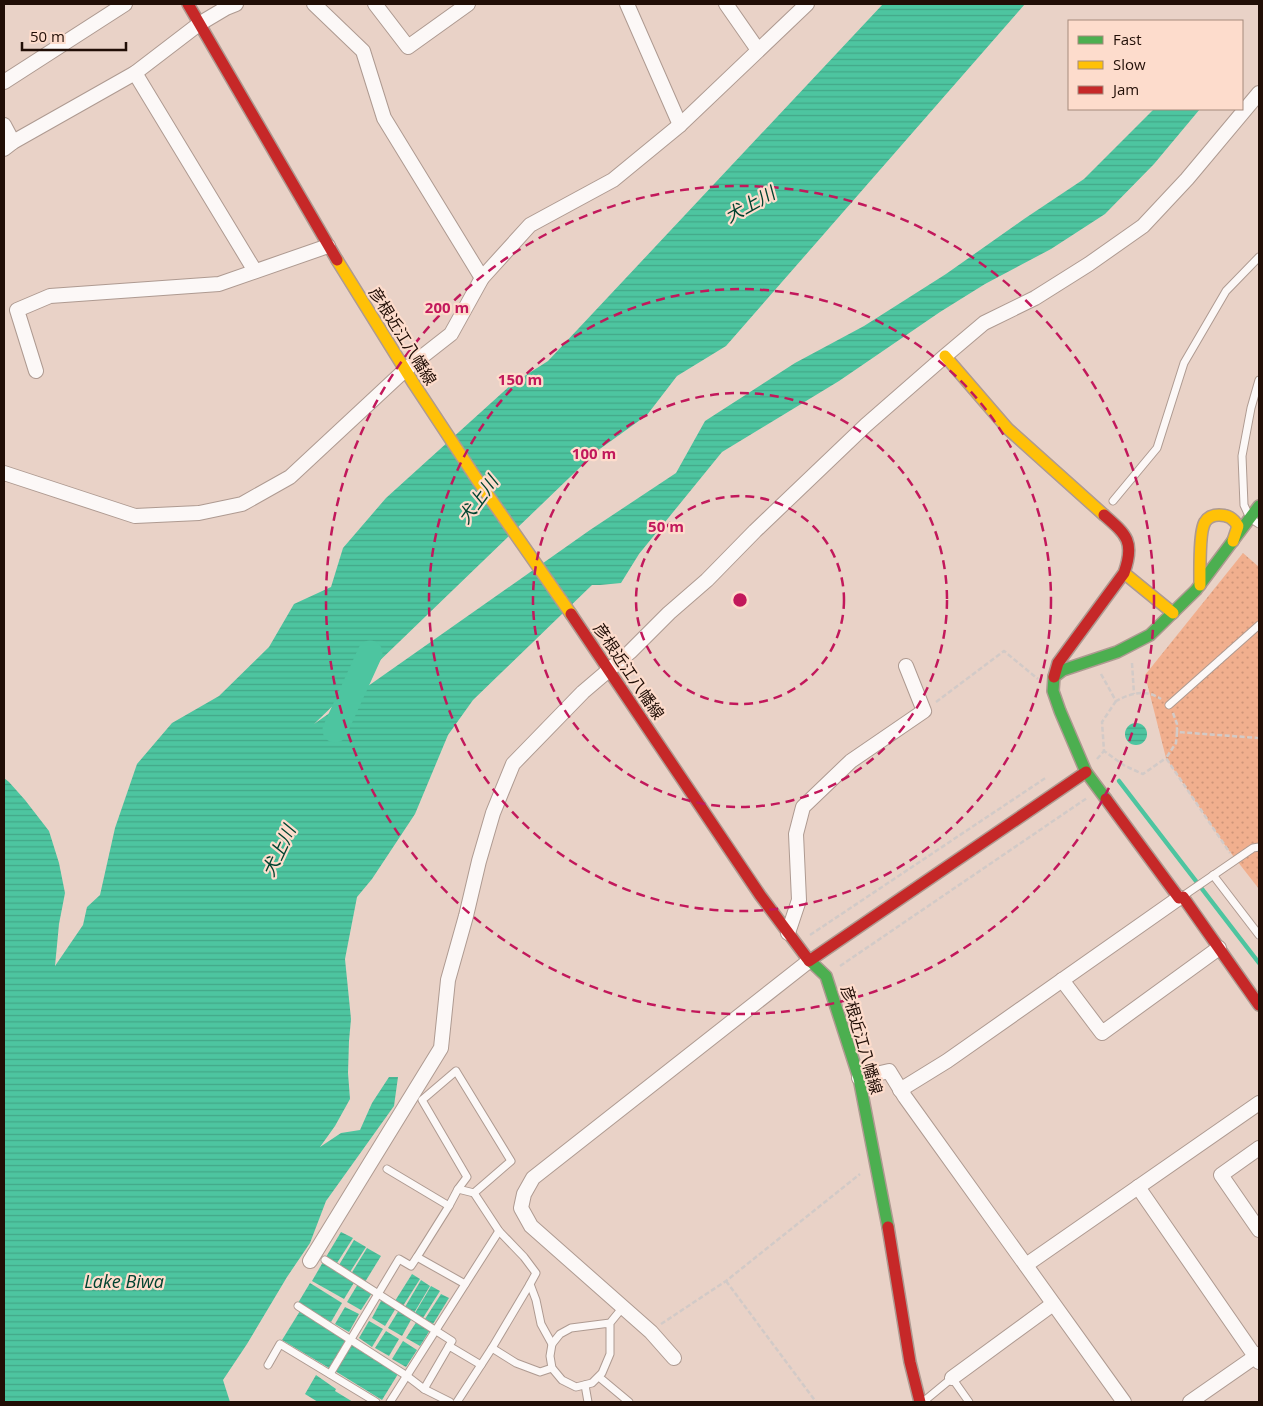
<svg xmlns="http://www.w3.org/2000/svg" width="1263" height="1406" viewBox="0 0 1263 1406" font-family="'Open Sans','Noto Sans JP',sans-serif">
<defs>
<pattern id="grass-dots" width="8" height="8" patternUnits="userSpaceOnUse" patternTransform="scale(1.25)"><rect width="8" height="8" fill="#f1af8e"/><path d="M2 2h.1M6 6h.1" fill="none" stroke="#ce9579" stroke-width="1.8" stroke-linecap="round"/></pattern>
<pattern id="water-rules" width="6" height="5" patternUnits="userSpaceOnUse" patternTransform="scale(1.25)"><rect width="6" height="5" fill="#4dc5a0"/><path d="M0 2.5h6" fill="none" stroke="#43a888"/></pattern>
</defs>
<rect width="100%" height="100%" fill="#e9d2c7"/>
<path fill="url(#grass-dots)" d="M 1243,553 L 1259,567 L 1259,889 L 1227,848 L 1166,758 L 1145,675 Z"/>
<g fill="url(#water-rules)">
<path d="M 883,4 L 1025,4 L 726,346 L 677,376 L 647,415 L 597,451 L 314,724 L 590,530 L 676,473 L 705,421 L 795,363 L 864,326 L 946,274 L 1024,219 L 1084,179 L 1154,109 L 1200,109 L 1154,164 L 1105,214 L 1051,249 L 985,284 L 940,312 L 839,381 L 722,452 L 639,554 L 621,583 L 600,585 L 592,585 L 473,700 L 448,735 L 415,814 L 372,879 L 357,897 L 345,959 L 351,1019 L 349,1041 L 348,1073 L 350,1099 L 335,1126 L 320,1147 L 341,1133 L 360,1130 L 372,1103 L 389,1077 L 398,1077 L 394,1106 L 326,1201 L 310,1243 L 287,1277 L 247,1344 L 223,1380 L 230,1402 L 4,1402 L 4,778 L 9,782 L 25,800 L 49,831 L 59,863 L 65,893 L 59,924 L 55,966 L 83,925 L 87,907 L 100,895 L 115,828 L 137,764 L 172,723 L 219,696 L 269,647 L 294,604 L 331,587 L 343,548 L 386,498 L 512,384 L 548,361 Z"/>
<circle cx="1136" cy="734" r="11"/>
<path d="M 341,1232 L 353,1238 L 337,1263 L 326,1257 Z"/>
<path d="M 354,1240 L 366,1247 L 350,1272 L 339,1265 Z"/>
<path d="M 367,1248 L 381,1256 L 365,1282 L 351,1274 Z"/>
<path d="M 323,1262 L 355,1281 L 344,1299 L 312,1281 Z"/>
<path d="M 412,1274 L 420,1279 L 403,1306 L 395,1301 Z"/>
<path d="M 421,1280 L 430,1286 L 414,1313 L 405,1307 Z"/>
<path d="M 310,1283 L 342,1303 L 331,1322 L 298,1303 Z"/>
<path d="M 358,1284 L 372,1293 L 361,1310 L 347,1302 Z"/>
<path d="M 431,1286 L 440,1291 L 423,1318 L 415,1313 Z"/>
<path d="M 441,1294 L 449,1298 L 433,1324 L 425,1319 Z"/>
<path d="M 382,1299 L 396,1308 L 385,1326 L 372,1318 Z"/>
<path d="M 345,1307 L 359,1314 L 349,1332 L 335,1324 Z"/>
<path d="M 399,1310 L 412,1318 L 402,1336 L 388,1328 Z"/>
<path d="M 300,1311 L 347,1340 L 329,1368 L 282,1340 Z"/>
<path d="M 369,1321 L 383,1329 L 372,1347 L 359,1338 Z"/>
<path d="M 417,1321 L 430,1330 L 420,1346 L 406,1338 Z"/>
<path d="M 386,1331 L 399,1339 L 389,1356 L 375,1348 Z"/>
<path d="M 403,1341 L 417,1350 L 406,1367 L 392,1359 Z"/>
<path d="M 351,1345 L 398,1374 L 382,1400 L 335,1371 Z"/>
<path d="M 316,1375 L 336,1389 L 335,1391 L 353,1402 L 318,1402 L 305,1394 Z"/>
</g>
<g fill="none" stroke-linecap="round" stroke-linejoin="round">
<path stroke="#4dc5a0" stroke-width="4.5" d="M 1119,781 L 1259,963"/>
<path stroke="#4dc5a0" stroke-width="25" d="M 335,730 L 370,653"/>
<defs>
<g id="lane">
<path d="M 1259,380 L 1251,408 L 1242,456 L 1244,505 L 1250,518 L 1259,524"/>
<path d="M 1113,501 L 1157,448 L 1184,363 L 1226,291 L 1259,257"/>
<path d="M 1169,705 L 1259,625"/>
<path d="M 1213,875 L 1259,935"/>
<path d="M 1183,896 L 1253,848 L 1259,847"/>
<path d="M 387,1169 L 449,1206 L 458,1189 L 474,1193 L 499,1231 L 524,1257 L 536,1273 L 530,1284 L 536,1300 L 541,1324 L 552,1344"/>
<path d="M 458,1189 L 467,1177 L 422,1100 L 456,1071 L 511,1161 L 474,1193"/>
<path d="M 449,1206 L 417,1257 L 465,1284"/>
<path d="M 325,1260 L 452,1341 L 449,1346"/>
<path d="M 298,1306 L 407,1376 L 424,1389"/>
<path d="M 610,1323 L 571,1328 L 560,1334 L 552,1344 L 550,1356 L 552,1368 L 562,1380 L 576,1387 L 592,1383 L 602,1373 L 610,1354 L 610,1323 L 623,1307"/>
<path d="M 492,1348 L 516,1363 L 540,1372 L 552,1368"/>
<path d="M 268,1365 L 280,1344 L 376,1402"/>
<path d="M 330,1374 L 399,1259 L 411,1266 L 417,1257"/>
<path d="M 599,1377 L 629,1402"/>
<path d="M 585,1385 L 588,1402"/>
<path d="M 390,1402 L 499,1231"/>
<path d="M 450,1402 L 424,1389 L 449,1346 L 481,1365"/>
<path d="M 457,1402 L 492,1348 L 530,1284"/>
<path d="M 923,1402 L 952,1378 L 969,1402"/>
</g>
<g id="street">
<path d="M 314,4 L 363,51 L 384,118 L 482,278"/>
<path d="M 375,4 L 408,47 L 468,4"/>
<path d="M 627,4 L 680,125"/>
<path d="M 726,4 L 758,50"/>
<path d="M 135,73 L 255,271"/>
<path d="M 4,82 L 125,4"/>
<path d="M 4,125 L 13,142"/>
<path d="M 4,149 L 13,142 L 135,73 L 199,24 L 226,8 L 236,4"/>
<path d="M 36,371 L 17,310 L 50,296 L 219,284 L 328,246"/>
<path d="M 4,473 L 135,516 L 199,513 L 242,504 L 290,477 L 405,370 L 451,334 L 482,278 L 530,225 L 613,180 L 680,125 L 807,4"/>
<path d="M 788,933 L 799,900 L 796,834 L 803,807 L 851,761 L 924,711 L 906,666"/>
<path d="M 1062,980 L 1102,1033 L 1219,948"/>
<path d="M 859,1078 L 889,1071 L 905,1097 L 1124,1402"/>
<path d="M 900,1090 L 947,1061 L 1179,898"/>
<path d="M 1259,1148 L 1221,1175 L 1259,1230"/>
<path d="M 1138,1187 L 1259,1362"/>
<path d="M 310,1261 L 441,1048 L 448,980 L 466,916 L 479,861 L 493,813 L 513,764 L 583,692 L 630,652 L 669,613 L 707,580 L 755,531 L 866,425 L 945,356 L 984,323 L 1035,298 L 1089,264 L 1143,226 L 1187,179 L 1259,93"/>
<path d="M 1026,1265 L 1259,1103"/>
<path d="M 674,1358 L 651,1332 L 531,1226 L 521,1208 L 524,1194 L 533,1178 L 809,961"/>
<path d="M 952,1378 L 1053,1304"/>
<path d="M 1190,1402 L 1259,1354"/>
</g>
<g id="fast">
<path d="M 1106,799 L 1086,772 L 1060,711 L 1053,691 L 1054,677 L 1063,670 L 1117,652 L 1150,635 L 1196,590 L 1259,506"/>
<path d="M 807,958 L 826,976 L 859,1078 L 888,1227"/>
</g>
<g id="slow">
<path d="M 337,260 L 414,384 L 476,478 L 571,614"/>
<path d="M 945,356 L 1008,429 L 1104,515"/>
<path d="M 1124,573 L 1173,613"/>
<path d="M 1200,585 C 1200,573 1199,531 1205,522 C 1208,517 1213,515 1219,515 C 1228,515 1233,518 1238,526 L 1233,541"/>
</g>
<g id="jam">
<path d="M 188,4 L 337,260"/>
<path d="M 571,614 L 760,895 L 807,958"/>
<path d="M 1054,677 L 1058,663 L 1124,573 C 1135,542 1127,535 1104,515"/>
<path d="M 1106,799 L 1179,898 L 1183,897 L 1259,1005"/>
<path d="M 809,961 L 1086,772"/>
<path d="M 888,1227 L 910,1362 L 920,1402"/>
</g>
</defs>
<use href="#lane" stroke="#ae9a91" stroke-width="9"/>
<use href="#street" stroke="#ae9a91" stroke-width="16"/>
<use href="#fast" stroke="#ae9a91" stroke-width="14"/>
<use href="#slow" stroke="#ae9a91" stroke-width="14"/>
<use href="#jam" stroke="#ae9a91" stroke-width="14"/>
<g stroke="#d2cac7" stroke-width="2.5" stroke-dasharray="5 2.5" stroke-linecap="butt">
<path d="M 1132,663 L 1134,694"/>
<path d="M 1101,674 L 1116,701 C 1131,693 1146,689 1161,699"/>
<path d="M 1116,701 L 1102,722 L 1104,751 L 1125,766 L 1143,774 L 1166,758"/>
<path d="M 936,702 L 1004,651 L 1038,679"/>
<path d="M 1173,713 L 1177,724 L 1177,732 L 1259,738"/>
<path d="M 1177,732 L 1176,743 L 1166,758 L 1230,853"/>
<path d="M 1097,759 L 1104,751"/>
<path d="M 810,935 L 1047,777"/>
<path d="M 840,966 L 1087,798"/>
<path d="M 726,1281 L 816,1402"/>
<path d="M 661,1324 L 726,1281 L 860,1174"/>
</g>
<use href="#lane" stroke="#fcf8f7" stroke-width="7"/>
<use href="#street" stroke="#fcf8f7" stroke-width="14"/>
<use href="#fast" stroke="#4caf50" stroke-width="11"/>
<use href="#slow" stroke="#ffc107" stroke-width="11"/>
<use href="#jam" stroke="#c62828" stroke-width="11"/>
</g>
<g fill="none" stroke="#c2185b" stroke-width="2.5" stroke-dasharray="9 6">
<circle cx="740" cy="600" r="104"/>
<circle cx="740" cy="600" r="207"/>
<circle cx="740" cy="600" r="311"/>
<circle cx="740" cy="600" r="414"/>
</g>
<g text-anchor="middle" stroke-width="4.5" stroke-linejoin="round" paint-order="stroke">
<g font-size="16" fill="#210e06" stroke="#fddccc">
<text transform="translate(403 336) rotate(58)" y="6">彦根近江八幡線</text>
<text transform="translate(629 671) rotate(56)" y="6">彦根近江八幡線</text>
<text transform="translate(862 1040) rotate(74)" y="6">彦根近江八幡線</text>
</g>
<g font-size="18" font-style="italic" fill="#004330" stroke="#fddccc">
<text transform="translate(750 205) rotate(-29)" y="6">犬上川</text>
<text transform="translate(478 500) rotate(-54)" y="6">犬上川</text>
<text transform="translate(279 851) rotate(-65)" y="6">犬上川</text>
<text x="124" y="1288">Lake Biwa</text>
</g>
</g>
<circle cx="740" cy="600" r="8" fill="#c2185b" stroke="#fddccc" stroke-width="2.5"/>
<g font-size="15" text-anchor="middle" font-weight="bold" fill="#c2185b" stroke="#fddccc" stroke-width="4.5" stroke-linejoin="round" paint-order="stroke">
<text x="447" y="313">200 m</text>
<text x="520" y="385">150 m</text>
<text x="594" y="459">100 m</text>
<text x="666" y="532">50 m</text>
</g>
<rect width="1263" height="1406" fill="none" stroke="#210e06" stroke-width="10"/>
<rect x="1068" y="20" width="175" height="90" fill="#fddccc" stroke="#a58a7d"/>
<rect x="1078" y="36" width="25" height="8" fill="#4caf50" stroke="#a58a7d"/>
<text x="1113" y="45" font-size="15" fill="#210e06">Fast</text>
<rect x="1078" y="61" width="25" height="8" fill="#ffc107" stroke="#a58a7d"/>
<text x="1113" y="70" font-size="15" fill="#210e06">Slow</text>
<rect x="1078" y="86" width="25" height="8" fill="#c62828" stroke="#a58a7d"/>
<text x="1113" y="95" font-size="15" fill="#210e06">Jam</text>
<path d="M22 42v8h104v-8" fill="none" stroke="#210e06" stroke-width="2.5"/>
<text x="30" y="42" font-size="15" fill="#210e06" stroke="#fddccc" stroke-width="4" paint-order="stroke">50 m</text>
</svg>
